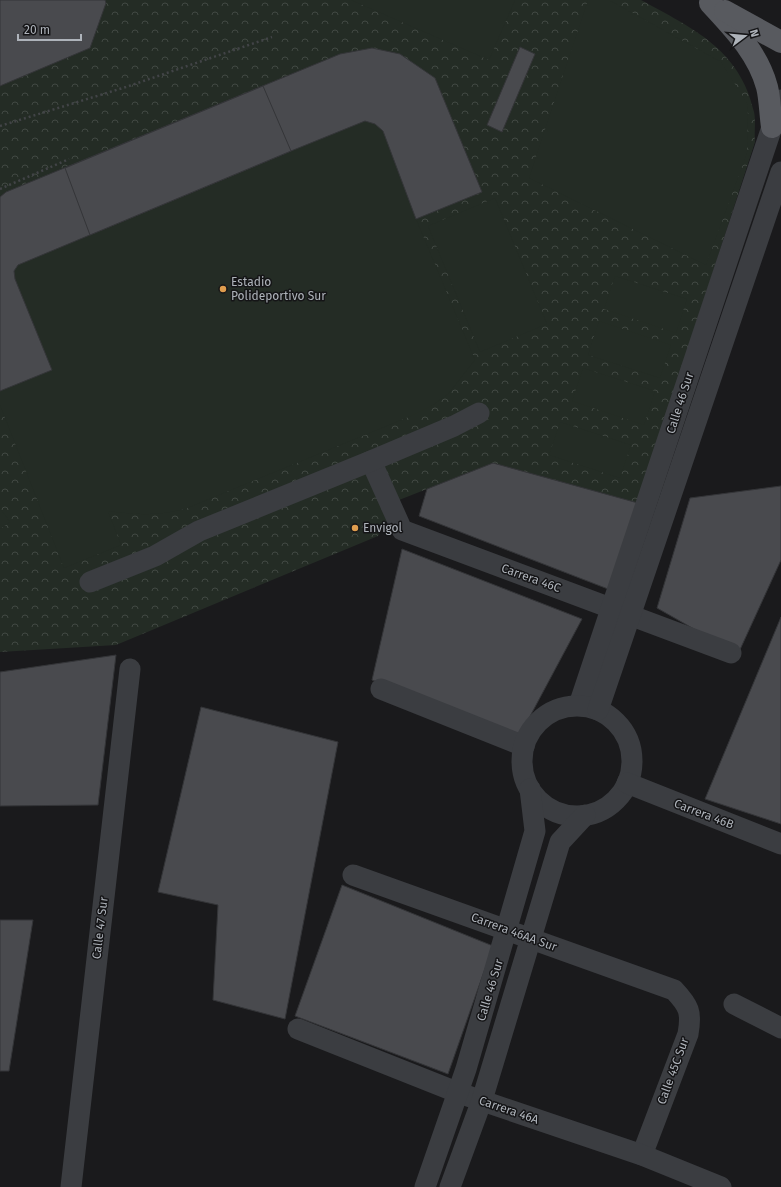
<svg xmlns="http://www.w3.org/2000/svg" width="781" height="1187" viewBox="0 0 781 1187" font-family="'Fira Sans',sans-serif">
<defs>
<pattern id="park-crowns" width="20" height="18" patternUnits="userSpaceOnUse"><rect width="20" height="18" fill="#242c25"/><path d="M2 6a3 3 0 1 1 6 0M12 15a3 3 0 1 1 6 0" fill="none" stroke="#414843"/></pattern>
</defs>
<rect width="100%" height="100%" fill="#1a1a1c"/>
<path fill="url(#park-crowns)" d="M 0,0 L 641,0 C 692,28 740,49 754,112 C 756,121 754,133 755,142 L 638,503 L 493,463 L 399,500 L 378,536 L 116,645 L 0,652 Z"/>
<g fill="#242c25">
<path d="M 351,0 L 515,0 L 489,60 Z"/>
<path d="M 588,0 L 609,0 L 721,62 L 748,105 L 747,153 L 706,265 L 529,178 Z"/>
<path d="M 400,54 L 435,78 L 482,192 L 416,219 L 475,360 L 448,394 L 433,405 L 411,416 L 185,509 C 155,516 138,515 108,511 L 121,545 L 64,568 L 0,405 L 0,197 L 6,192 Z"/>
<path d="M 495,198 L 547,324 L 480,352 L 428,226 Z"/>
<path d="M 615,276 L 687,299 L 676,333 L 604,309 Z"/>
<path d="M 599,321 L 671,345 L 660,378 L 588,355 Z"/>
<path d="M 583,368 L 655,391 L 644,425 L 572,401 Z"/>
<path d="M 560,422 L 631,445 L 620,478 L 549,455 Z"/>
<path d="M 0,508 L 10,522 L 0,529 Z"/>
</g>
<g fill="#494a4e" stroke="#343538">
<path d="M 0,0 L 105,0 L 106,3 L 90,48 L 0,86 Z"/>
<path d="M 520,47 L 535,54 L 502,132 L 487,125 Z"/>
<path d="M 372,48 L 400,54 L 435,78 L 482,192 L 416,219 L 383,131 L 375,124 L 365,121 L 291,151 L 18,265 L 14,271 L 15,279 L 52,370 L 0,391 L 0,197 L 6,192 L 340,54 Z"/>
<path d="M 263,86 L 291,151 L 90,235 L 65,168 Z"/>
<path d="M 493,463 L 638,503 L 608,589 L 419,516 L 427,489 Z"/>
<path d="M 781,486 L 781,560 L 738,654 L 657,608 L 690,498 Z"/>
<path d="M 402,549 L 582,619 L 520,735 L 372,680 Z"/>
<path d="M 781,617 L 781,824 L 705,799 Z"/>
<path d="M 116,655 L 98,805 L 0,806 L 0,672 Z"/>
<path d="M 201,707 L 338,742 L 285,1019 L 213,1000 L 218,905 L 158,892 Z"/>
<path d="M 342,885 L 493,946 L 448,1074 L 295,1016 Z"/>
<path d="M 0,920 L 33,920 L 9,1071 L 0,1071 Z"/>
</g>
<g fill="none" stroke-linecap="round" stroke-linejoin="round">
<g stroke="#424447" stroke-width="2.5" stroke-dasharray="2 3" stroke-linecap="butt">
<path d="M 0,126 L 126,87 L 272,37"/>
<path d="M 0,189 L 69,159"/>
</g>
<g stroke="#3b3d41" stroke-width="21">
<path d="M 371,461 L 402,530 L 731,653"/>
<path d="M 90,582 L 155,556 L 199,531 L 371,461 L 454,426 L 479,413"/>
<path d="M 381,689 L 524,746"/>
<path d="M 579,705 L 781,100"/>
<circle cx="577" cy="761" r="55"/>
<path d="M 598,710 L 781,172"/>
<path d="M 627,783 L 781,844"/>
<path d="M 353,875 L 674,990 C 689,1006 692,1012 688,1034 L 642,1155"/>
<path d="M 734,1004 L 781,1028"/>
<path d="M 298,1029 L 459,1093 L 642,1155 L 721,1187"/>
<path d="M 71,1187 L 130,669"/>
<path d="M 425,1187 L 466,1069 L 535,831 L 530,789"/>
<path d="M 450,1187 L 482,1100 L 560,842 L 585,815"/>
</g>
<g stroke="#585a5f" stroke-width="22">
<path d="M 710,3 C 733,28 758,53 767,87 C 770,99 770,113 772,127"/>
<path d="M 725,11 L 781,42"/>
</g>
</g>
<g fill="#df9d4e" stroke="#151517" stroke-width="1.5">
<circle cx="223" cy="289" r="4"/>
<circle cx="355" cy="528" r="4"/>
</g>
<g text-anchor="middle" stroke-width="3" stroke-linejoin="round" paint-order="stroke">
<g font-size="12" fill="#aeb3ba" stroke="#151517" text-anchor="start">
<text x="231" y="286">Estadio<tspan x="231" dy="14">Polideportivo Sur</tspan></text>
<text x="363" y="532">Envigol</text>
</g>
<g font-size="12" fill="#aeb3ba" stroke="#151517">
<text transform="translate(680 403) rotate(-72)" y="4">Calle 46 Sur</text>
<text transform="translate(531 578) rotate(20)" y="4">Carrera 46C</text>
<text transform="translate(704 814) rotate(21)" y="4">Carrera 46B</text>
<text transform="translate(100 928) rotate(-83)" y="4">Calle 47 Sur</text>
<text transform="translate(514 932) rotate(20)" y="4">Carrera 46AA Sur</text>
<text transform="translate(490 990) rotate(-73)" y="4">Calle 46 Sur</text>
<text transform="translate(673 1071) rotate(-70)" y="4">Calle 45C Sur</text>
<text transform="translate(509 1110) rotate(19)" y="4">Carrera 46A</text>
</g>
</g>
<g transform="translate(745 36) rotate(74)" stroke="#151517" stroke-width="3" paint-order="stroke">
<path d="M0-3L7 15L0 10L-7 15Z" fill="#aeb3ba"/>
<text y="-6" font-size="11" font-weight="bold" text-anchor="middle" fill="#aeb3ba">N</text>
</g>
<path d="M18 34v6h63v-6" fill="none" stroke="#aeb3ba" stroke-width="2"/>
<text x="24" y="34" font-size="12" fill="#aeb3ba" stroke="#151517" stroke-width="3" paint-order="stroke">20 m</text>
</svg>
